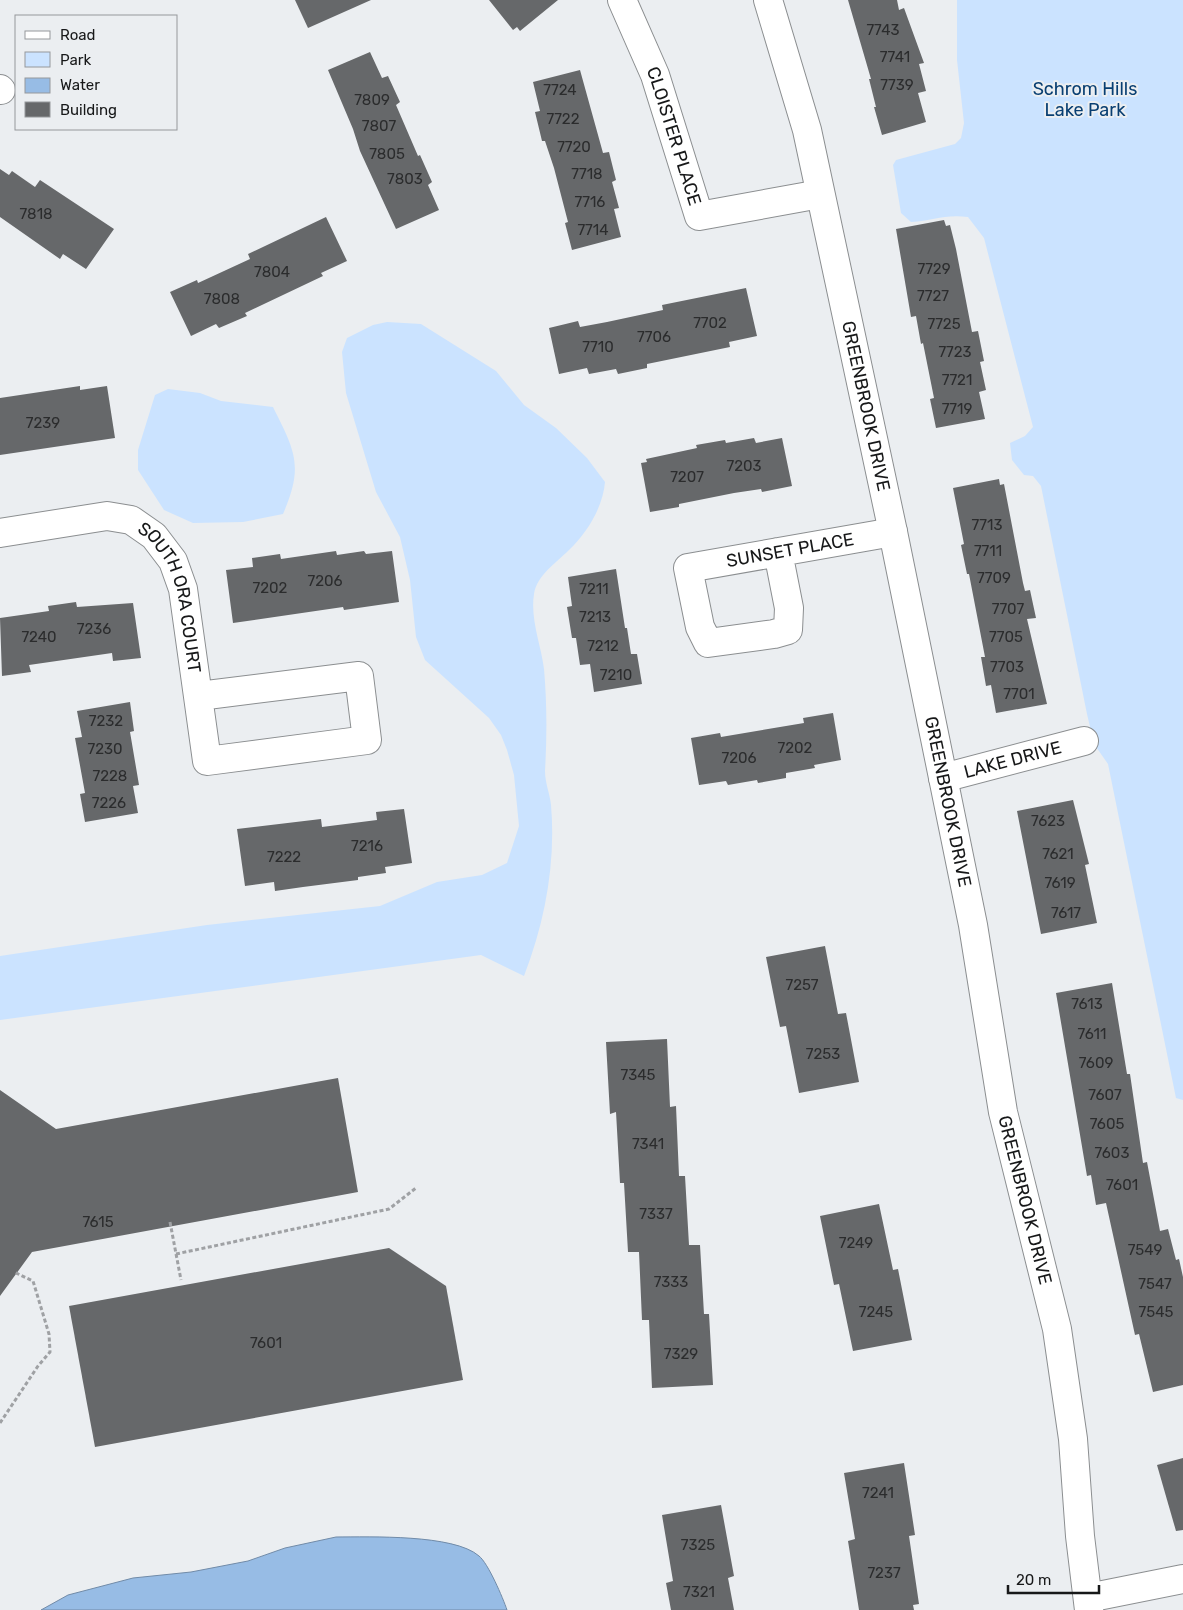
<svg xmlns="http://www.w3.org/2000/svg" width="1183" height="1610" viewBox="0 0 1183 1610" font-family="Rubik,sans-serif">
<rect width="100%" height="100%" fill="#ebeef1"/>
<g fill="#cbe3ff">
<path d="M 957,0 L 1183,0 L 1183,1100 L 1176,1098 L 1108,764 L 1094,744 L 1087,714 L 1041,486 L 1033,476 L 1024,475 L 1012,460 L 1010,443 L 1025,436 L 1033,427 L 984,238 L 968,217 C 944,214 933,221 911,222 L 901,213 L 893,165 L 896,160 L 955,144 L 961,138 L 964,123 L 957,60 Z"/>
<path d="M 387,322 L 421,324 L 496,371 L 524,405 L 556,428 L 587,458 L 605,482 C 603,507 587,533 569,550 C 556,563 537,575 534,594 C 530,619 541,645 544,669 C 547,703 547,737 545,771 C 545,783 550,794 551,805 C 556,863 545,922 524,976 L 481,955 L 0,1020 L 0,956 L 207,925 L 380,906 L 437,882 L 482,875 L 507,863 L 519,826 L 514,775 L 507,750 L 501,735 L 489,718 L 425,660 L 416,637 L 410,580 L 400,537 L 376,492 L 346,393 L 342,352 L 347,338 L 373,325 Z"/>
<path d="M 168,389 L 200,393 L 221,401 L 273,407 C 295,451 304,466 283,514 L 243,522 L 193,523 L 164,510 L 138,470 L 138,450 L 155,395 Z"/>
</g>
<path fill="#97bce5" stroke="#718ba8" d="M 336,1537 C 370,1537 454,1534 479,1556 C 488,1563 503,1598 507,1610 L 41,1610 L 68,1595 L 133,1578 L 191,1572 L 248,1561 L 285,1548 Z"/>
<g fill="#66686a">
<path d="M 295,0 L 371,0 L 308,28 Z"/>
<path d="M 489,0 L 558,0 L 520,31 L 517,27 L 513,30 Z"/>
<path d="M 848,0 L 897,0 L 899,10 L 904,8 L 924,63 L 919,64 L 926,91 L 918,93 L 926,122 L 882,135 L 874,107 L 876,107 L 869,79 L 871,79 Z"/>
<path d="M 370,52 L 382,78 L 388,76 L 400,102 L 396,105 L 418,156 L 420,155 L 432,182 L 428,185 L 439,210 L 396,229 L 360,151 L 353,129 L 328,70 Z"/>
<path d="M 580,70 L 603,153 L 609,152 L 616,180 L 612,182 L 619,208 L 614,209 L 621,237 L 572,250 L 565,223 L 568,222 L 554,168 L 545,141 L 542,141 L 535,112 L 540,111 L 533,82 Z"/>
<path d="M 0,169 L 9,175 L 12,171 L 35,187 L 40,180 L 114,229 L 86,269 L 63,254 L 60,259 L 0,217 Z"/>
<path d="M 326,217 L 347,261 L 321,273 L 323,276 L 245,313 L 247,316 L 219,328 L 216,324 L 191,336 L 170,292 L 197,280 L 198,283 L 250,259 L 248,254 Z"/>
<path d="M 944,220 L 946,226 L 950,225 L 956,249 L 972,332 L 978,331 L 984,361 L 980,362 L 986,390 L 979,392 L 985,419 L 936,428 L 930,399 L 934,398 L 923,343 L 921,344 L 916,316 L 911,317 L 896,229 Z"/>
<path d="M 746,288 L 757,336 L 729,342 L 730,347 L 647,364 L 647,368 L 618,374 L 616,369 L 589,374 L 587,368 L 559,374 L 549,328 L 578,321 L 580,327 L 607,322 L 663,310 L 662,305 Z"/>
<path d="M 80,386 L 80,390 L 107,386 L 115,438 L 0,455 L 0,398 Z"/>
<path d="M 754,438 L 756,443 L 782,438 L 792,486 L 762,492 L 761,489 L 734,493 L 679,504 L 679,507 L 650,512 L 641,463 L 647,462 L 646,459 L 697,448 L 696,445 L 725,440 L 726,443 Z"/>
<path d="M 999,479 L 1000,485 L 1004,484 L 1023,583 L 1025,591 L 1030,590 L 1036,618 L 1027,619 L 1047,704 L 996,713 L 991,685 L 986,686 L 981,657 L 985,657 L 969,574 L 967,574 L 961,545 L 964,544 L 953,488 Z"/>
<path d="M 336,551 L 337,555 L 364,551 L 366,554 L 392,551 L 399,602 L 344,610 L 343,607 L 233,623 L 226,570 L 253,567 L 252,558 L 280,554 L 281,559 Z"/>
<path d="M 616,569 L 625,628 L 627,628 L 631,654 L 637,654 L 642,684 L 594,692 L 590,664 L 580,665 L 576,638 L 572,638 L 567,607 L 572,606 L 568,577 Z"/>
<path d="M 76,602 L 77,607 L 133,603 L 141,658 L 113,661 L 112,653 L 29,665 L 31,672 L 2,676 L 0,618 L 49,611 L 48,606 Z"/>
<path d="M 130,702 L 134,731 L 130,732 L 139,785 L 133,786 L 138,813 L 85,822 L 80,794 L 85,793 L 75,738 L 82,737 L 77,711 Z"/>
<path d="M 833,713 L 841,760 L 814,765 L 815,768 L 786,773 L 786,778 L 758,783 L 757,780 L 728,785 L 726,781 L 699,785 L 691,738 L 720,733 L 721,737 L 804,723 L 803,718 Z"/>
<path d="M 1073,800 L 1089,864 L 1085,865 L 1097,923 L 1041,934 L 1017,811 Z"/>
<path d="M 404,809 L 412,863 L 385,867 L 386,873 L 358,877 L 358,880 L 303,887 L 275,891 L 274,882 L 245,886 L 237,829 L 321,819 L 322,827 L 377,820 L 376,812 Z"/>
<path d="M 825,946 L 838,1014 L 846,1013 L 859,1082 L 799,1093 L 786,1026 L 780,1027 L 766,957 Z"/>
<path d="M 1112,983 L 1127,1074 L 1130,1074 L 1143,1163 L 1147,1162 L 1160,1231 L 1168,1229 L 1176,1260 L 1179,1259 L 1183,1277 L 1183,1385 L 1153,1392 L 1139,1334 L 1135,1335 L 1106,1203 L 1096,1205 L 1091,1175 L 1087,1176 L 1056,993 Z"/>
<path d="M 667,1039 L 670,1107 L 676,1106 L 679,1176 L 685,1176 L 689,1245 L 700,1245 L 704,1314 L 709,1314 L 713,1385 L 652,1388 L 649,1320 L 642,1320 L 639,1252 L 628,1252 L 624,1183 L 620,1183 L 616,1112 L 610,1114 L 606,1042 Z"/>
<path d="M 338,1078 L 358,1192 L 32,1252 L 0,1296 L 0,1090 L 56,1129 Z"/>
<path d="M 879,1204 L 893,1270 L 898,1269 L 912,1340 L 853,1351 L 839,1284 L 834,1285 L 820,1216 Z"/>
<path d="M 389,1248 L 446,1286 L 463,1380 L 95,1447 L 69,1306 Z"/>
<path d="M 1183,1458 L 1183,1530 L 1176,1531 L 1157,1465 Z"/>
<path d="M 904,1463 L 915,1535 L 909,1536 L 919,1604 L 913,1605 L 914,1610 L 859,1610 L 848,1541 L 855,1539 L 844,1473 Z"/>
<path d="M 721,1505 L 734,1576 L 728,1578 L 734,1610 L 671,1610 L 666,1583 L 673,1581 L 662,1515 Z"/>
</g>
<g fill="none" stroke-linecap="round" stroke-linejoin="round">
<defs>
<g id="minor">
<path id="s1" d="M 622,0 L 655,75 L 699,216 L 820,194"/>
<path id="s2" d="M 768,0 L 807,130 L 893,532 L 973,925 L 1003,1112 L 1057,1329 L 1073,1439 L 1080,1536 L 1089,1610"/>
<path d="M 0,89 L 1,90"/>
<path id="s3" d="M 0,533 L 107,516 L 131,520 L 154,536 L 173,561 L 183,589 L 207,761 L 367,740 L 359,676 L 199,696"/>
<path id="s4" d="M 778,552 L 789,608 L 788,630 L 774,634 L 708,643 L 700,627 L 688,568 L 893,532"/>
<path id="s5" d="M 943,778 L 1084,741"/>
<path d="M 1088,1598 L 1183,1579"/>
</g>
</defs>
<use href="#minor" stroke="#8b8e90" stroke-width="30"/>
<g stroke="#9fa1a4" stroke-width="3" stroke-dasharray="4 2.5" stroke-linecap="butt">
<path d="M 170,1222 L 181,1280"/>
<path d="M 176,1254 L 389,1209 L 416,1188"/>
<path d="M 0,1423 L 38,1366 L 50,1352 L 49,1334 L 33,1281 L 14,1272"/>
</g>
<use href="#minor" stroke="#fff" stroke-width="28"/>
</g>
<g text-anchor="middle" stroke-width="4" stroke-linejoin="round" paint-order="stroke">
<g font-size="15" fill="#2b2c2d">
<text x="883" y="35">7743</text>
<text x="895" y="62">7741</text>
<text x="897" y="90">7739</text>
<text x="560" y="95">7724</text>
<text x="372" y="105">7809</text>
<text x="563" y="124">7722</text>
<text x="379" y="131">7807</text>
<text x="574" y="152">7720</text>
<text x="387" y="159">7805</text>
<text x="587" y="179">7718</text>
<text x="405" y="184">7803</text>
<text x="590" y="207">7716</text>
<text x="36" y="219">7818</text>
<text x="593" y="235">7714</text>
<text x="934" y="274">7729</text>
<text x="272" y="277">7804</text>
<text x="933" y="301">7727</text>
<text x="222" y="304">7808</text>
<text x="710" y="328">7702</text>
<text x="944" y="329">7725</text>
<text x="654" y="342">7706</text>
<text x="598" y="352">7710</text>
<text x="955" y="357">7723</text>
<text x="957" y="385">7721</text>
<text x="957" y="414">7719</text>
<text x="43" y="428">7239</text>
<text x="744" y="471">7203</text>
<text x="687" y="482">7207</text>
<text x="987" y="530">7713</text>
<text x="988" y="556">7711</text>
<text x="994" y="583">7709</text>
<text x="325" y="586">7206</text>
<text x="270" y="593">7202</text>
<text x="594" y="594">7211</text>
<text x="1008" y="614">7707</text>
<text x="595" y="622">7213</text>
<text x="94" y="634">7236</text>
<text x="39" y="642">7240</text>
<text x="1006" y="642">7705</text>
<text x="603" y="651">7212</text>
<text x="1007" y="672">7703</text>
<text x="616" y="680">7210</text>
<text x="1019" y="699">7701</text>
<text x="106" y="726">7232</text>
<text x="795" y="753">7202</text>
<text x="105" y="754">7230</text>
<text x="739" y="763">7206</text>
<text x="110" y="781">7228</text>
<text x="109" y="808">7226</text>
<text x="1048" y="826">7623</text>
<text x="367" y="851">7216</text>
<text x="1058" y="859">7621</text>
<text x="284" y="862">7222</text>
<text x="1060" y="888">7619</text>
<text x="1066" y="918">7617</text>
<text x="802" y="990">7257</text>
<text x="1087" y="1009">7613</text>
<text x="1092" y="1039">7611</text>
<text x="823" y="1059">7253</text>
<text x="1096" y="1068">7609</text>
<text x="638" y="1080">7345</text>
<text x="1105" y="1100">7607</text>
<text x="1107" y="1129">7605</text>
<text x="648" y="1149">7341</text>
<text x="1112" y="1158">7603</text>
<text x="1122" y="1190">7601</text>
<text x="656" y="1219">7337</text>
<text x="98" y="1227">7615</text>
<text x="856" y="1248">7249</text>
<text x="1145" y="1255">7549</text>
<text x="671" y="1287">7333</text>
<text x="1155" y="1289">7547</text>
<text x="876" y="1317">7245</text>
<text x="1156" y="1317">7545</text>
<text x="266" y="1348">7601</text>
<text x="681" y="1359">7329</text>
<text x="878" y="1498">7241</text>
<text x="698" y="1550">7325</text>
<text x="884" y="1578">7237</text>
<text x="699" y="1597">7321</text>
</g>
<g font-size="18" fill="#093f72" stroke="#ebeef1">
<text x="1085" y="95">Schrom Hills<tspan x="1085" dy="21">Lake Park</tspan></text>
</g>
<g font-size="18" fill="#171819" stroke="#ebeef1">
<text dy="6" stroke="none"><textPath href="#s1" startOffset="146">CLOISTER PLACE</textPath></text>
<text dy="6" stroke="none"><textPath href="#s2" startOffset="418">GREENBROOK DRIVE</textPath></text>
<text dy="6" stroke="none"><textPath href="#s4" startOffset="342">SUNSET PLACE</textPath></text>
<text dy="6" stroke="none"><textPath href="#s3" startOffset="225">SOUTH ORA COURT</textPath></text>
<text dy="6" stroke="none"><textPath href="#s5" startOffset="72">LAKE DRIVE</textPath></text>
<text dy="6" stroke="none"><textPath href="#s2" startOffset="822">GREENBROOK DRIVE</textPath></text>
<text dy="6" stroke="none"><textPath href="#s2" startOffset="1228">GREENBROOK DRIVE</textPath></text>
</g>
</g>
<rect x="15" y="15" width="162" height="115" fill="#ebeef1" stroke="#96989b"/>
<rect x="25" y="31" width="25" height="8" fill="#ffffff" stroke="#96989b"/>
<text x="60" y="40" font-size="15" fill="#171819">Road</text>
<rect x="25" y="52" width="25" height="15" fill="#cbe3ff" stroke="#96989b"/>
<text x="60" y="65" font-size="15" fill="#171819">Park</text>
<rect x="25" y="78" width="25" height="15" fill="#97bce5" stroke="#96989b"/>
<text x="60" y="90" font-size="15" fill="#171819">Water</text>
<rect x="25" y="102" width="25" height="15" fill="#66686a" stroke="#96989b"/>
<text x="60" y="115" font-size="15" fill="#171819">Building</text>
<path d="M1008 1585v8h91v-8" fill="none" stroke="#171819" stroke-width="2.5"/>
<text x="1016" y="1585" font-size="15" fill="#171819" stroke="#ebeef1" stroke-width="4" paint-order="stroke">20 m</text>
</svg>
